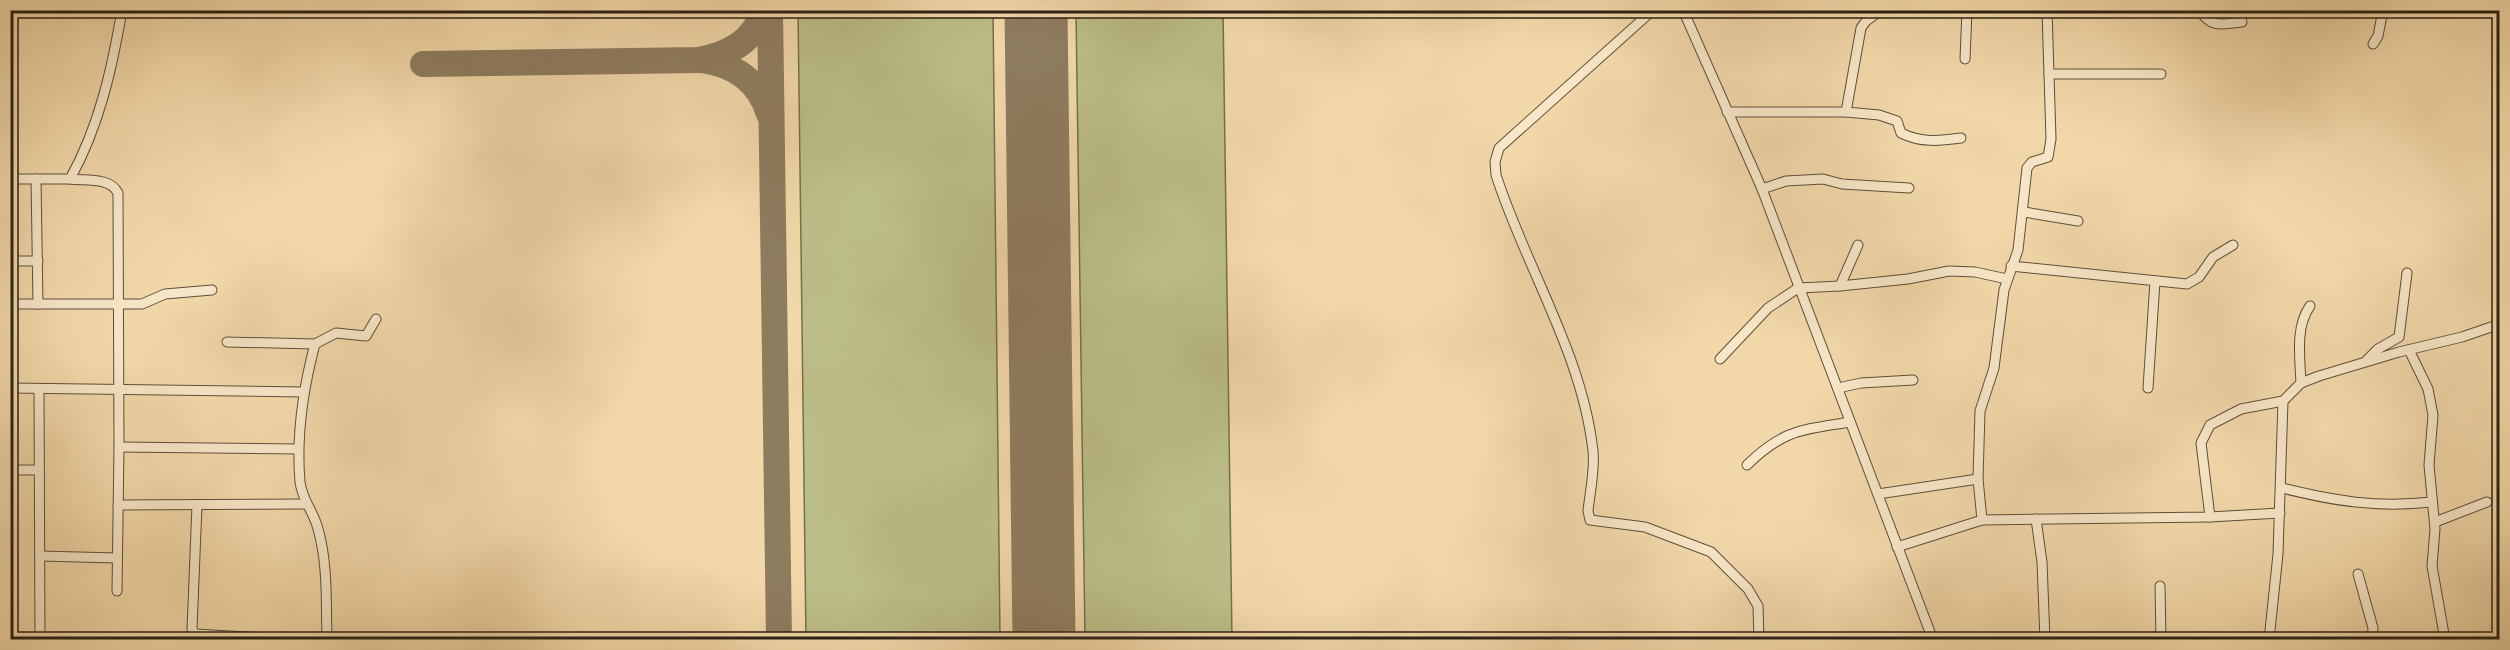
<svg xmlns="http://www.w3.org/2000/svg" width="2510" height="650" viewBox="0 0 2510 650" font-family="'IM FELL English',serif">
<rect width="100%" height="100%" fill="#f2d8a9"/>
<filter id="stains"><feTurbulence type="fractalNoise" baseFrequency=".00333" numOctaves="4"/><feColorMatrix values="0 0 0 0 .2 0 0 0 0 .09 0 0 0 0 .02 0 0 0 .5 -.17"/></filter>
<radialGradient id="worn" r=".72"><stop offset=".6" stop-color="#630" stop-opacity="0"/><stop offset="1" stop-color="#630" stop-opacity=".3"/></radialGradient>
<g fill="#bcbe87" stroke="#74704e" stroke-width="1.5">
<path d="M 798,11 L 993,11 L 1000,639 L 806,639 Z"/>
<path d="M 1076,11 L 1223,11 L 1232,639 L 1085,639 Z"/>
</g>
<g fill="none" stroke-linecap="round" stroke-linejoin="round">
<g stroke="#8e7c5f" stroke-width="26">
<path d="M 770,10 L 779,640"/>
<path d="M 702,60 C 735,65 759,81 769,114"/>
<path d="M 423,64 L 699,60 C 730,54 753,42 764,10"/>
</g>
<path stroke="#8e7c5f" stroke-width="63" d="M 1036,10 L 1044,640"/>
<defs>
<g id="street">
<path d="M 1653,10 L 1499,148 L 1495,162 L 1496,175 C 1526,268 1582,353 1593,451 C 1595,470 1590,492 1588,511 L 1590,520 L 1645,527 L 1711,552 L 1748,589 L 1758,606 L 1759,640"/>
<path d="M 1683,10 L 1762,189 L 1933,640"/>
<path d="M 2200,10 C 2210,29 2224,24 2242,22"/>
<path d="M 2373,44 L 2378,36 L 2383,10"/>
<path d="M 1965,59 L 1967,10"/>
<path d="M 2049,74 L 2161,74"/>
<path d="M 1727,112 L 1846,112 L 1861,28 L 1866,21 L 1881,10"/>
<path d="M 1846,112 L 1879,115 L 1897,121 L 1901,133 C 1921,143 1939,141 1961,138"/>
<path d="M 10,179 L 70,179 C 99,127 112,69 122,10"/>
<path d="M 36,179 L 38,304"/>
<path d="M 70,179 C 86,181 110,177 118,193 L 119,447 L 117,591"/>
<path d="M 1762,189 L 1786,181 L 1823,179 L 1842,184 L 1909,188"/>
<path d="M 2024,212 L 2078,221"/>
<path d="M 10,261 L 38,261"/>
<path d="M 2011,266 L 2187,284 L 2199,277 L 2213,257 L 2233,245"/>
<path d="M 1840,286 L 1908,279 L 1949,271 L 1975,272 L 2007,279"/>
<path d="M 10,304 L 142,304 L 165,294 L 212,290"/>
<path d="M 227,342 L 315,344"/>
<path d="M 2409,350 L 2428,389 L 2433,415 L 2429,465 L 2435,529 L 2432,566 L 2445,640"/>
<path d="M 1720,359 L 1768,308 L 1798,288 L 1840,286 L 1858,245"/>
<path d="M 2367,360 L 2378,349 L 2399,337 L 2407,273"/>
<path d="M 2301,383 C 2300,358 2295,327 2310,306"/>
<path d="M 10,388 L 303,392"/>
<path d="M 1838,388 L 1861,383 L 1913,380"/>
<path d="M 2148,388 L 2155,281"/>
<path d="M 39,389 L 40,640"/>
<path d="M 119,447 L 298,449"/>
<path d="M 1747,465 C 1784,429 1802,430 1850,422"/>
<path d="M 10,470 L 39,470"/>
<path d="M 2282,488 C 2335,501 2376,508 2432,502"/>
<path d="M 1878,494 L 1978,479"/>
<path d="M 118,505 L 306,504"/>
<path d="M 197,505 L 192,629 L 195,634 L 298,640"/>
<path d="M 2210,517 L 2201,443 L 2210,425 L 2241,409 L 2283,401 L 2301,383 L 2319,376 L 2399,352 L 2462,337 L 2500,324"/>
<path d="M 2036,519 L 2042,562 L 2045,640"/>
<path d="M 1982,520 L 1978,479 L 1980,411 L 1994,368 L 2004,290 L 2018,250 L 2027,168 L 2032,162 L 2048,157 L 2051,139 L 2047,10"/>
<path d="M 2435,522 L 2487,502"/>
<path d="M 1897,547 L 1982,520 L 2210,517 L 2280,513"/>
<path d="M 40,556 L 117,558"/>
<path d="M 2358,574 L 2373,628 L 2372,640"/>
<path d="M 2160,586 L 2161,640"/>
<path d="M 327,640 C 326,604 328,563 318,529 C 314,512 302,500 300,482 C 296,435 303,389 315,344 L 336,333 L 366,336 L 376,319"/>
<path d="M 2269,640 L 2278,554 L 2283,401"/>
<path d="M 2312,640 L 2340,640"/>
</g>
</defs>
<use href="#street" stroke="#5d4f3a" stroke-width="11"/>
<use href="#street" stroke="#f7e6c7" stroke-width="9"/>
</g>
<rect width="2510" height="650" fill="none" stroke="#f2d8a9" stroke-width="36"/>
<rect x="12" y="12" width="2486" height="626" fill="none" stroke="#2b2115" stroke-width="3"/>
<rect x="18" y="18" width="2474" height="614" fill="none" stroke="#2b2115" stroke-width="1.5"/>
<rect width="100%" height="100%" filter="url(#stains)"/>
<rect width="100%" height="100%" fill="url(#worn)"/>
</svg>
